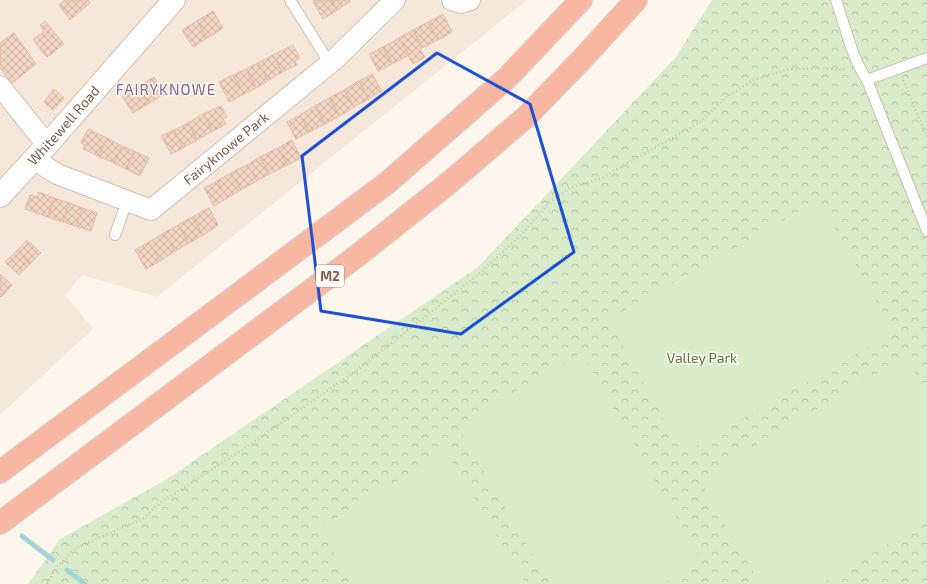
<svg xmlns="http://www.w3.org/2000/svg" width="927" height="584" viewBox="0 0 927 584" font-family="'Exo 2',sans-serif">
<defs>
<pattern id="forest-crowns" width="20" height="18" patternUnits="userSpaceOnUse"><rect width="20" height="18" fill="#d8ecc9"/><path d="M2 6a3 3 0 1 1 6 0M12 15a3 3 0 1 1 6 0" fill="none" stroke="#b4c2a5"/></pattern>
<pattern id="building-cross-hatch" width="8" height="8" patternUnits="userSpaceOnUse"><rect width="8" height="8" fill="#f3d5c3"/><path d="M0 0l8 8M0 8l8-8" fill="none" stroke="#cab0a1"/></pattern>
</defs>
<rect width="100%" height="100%" fill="#fdf6ec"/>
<path fill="#f5e8da" d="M 0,0 L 527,0 L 157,297 L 82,275 L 65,295 L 93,329 L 0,415 Z"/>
<path fill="url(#forest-crowns)" d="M 712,0 L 927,0 L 927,584 L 28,584 L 60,539 L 167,479 L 478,267 L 675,58 Z"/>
<g fill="#d8ecc9">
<path d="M 819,200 L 894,332 L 683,453 L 608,320 Z"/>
<path d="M 581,353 L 702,561 L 663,584 L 550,584 L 457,426 Z"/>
<path d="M 906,356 L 927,393 L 927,521 L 820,584 L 760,584 L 699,479 Z"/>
<path d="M 446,451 L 526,584 L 352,584 L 319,528 Z"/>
</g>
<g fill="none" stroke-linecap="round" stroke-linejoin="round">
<g stroke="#a5d3da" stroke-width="5">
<path d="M 22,536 L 53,560"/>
<path d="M 67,570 L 85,584"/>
</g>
</g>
<g fill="url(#building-cross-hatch)" stroke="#e6bba3">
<path d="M 65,0 L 88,0 L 90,3 L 70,20 L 59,5 Z"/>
<path d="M 315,0 L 331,0 L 337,10 L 323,19 L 313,1 Z"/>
<path d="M 331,0 L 349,0 L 350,2 L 337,10 Z"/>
<path d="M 213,11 L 223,28 L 207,38 L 197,21 Z"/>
<path d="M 443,14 L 452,32 L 438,40 L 428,22 Z"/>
<path d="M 45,21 L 64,44 L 47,57 L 33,40 L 44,31 L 40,25 Z"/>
<path d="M 197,21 L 207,38 L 193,47 L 182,30 Z"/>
<path d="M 428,22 L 438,40 L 422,48 L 413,30 Z"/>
<path d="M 413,30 L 422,48 L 420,49 L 425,57 L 413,64 L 399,38 Z"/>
<path d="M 14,33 L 36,64 L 12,83 L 0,68 L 0,43 Z"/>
<path d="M 399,38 L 409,55 L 392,64 L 383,47 Z"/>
<path d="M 293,45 L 300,58 L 295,61 L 297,65 L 282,72 L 273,55 Z"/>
<path d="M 383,47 L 392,64 L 378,71 L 369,54 Z"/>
<path d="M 273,55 L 282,72 L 268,81 L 258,63 Z"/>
<path d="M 258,63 L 268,81 L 256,88 L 246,69 Z"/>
<path d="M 246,69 L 256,88 L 244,94 L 233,75 Z"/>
<path d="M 372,74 L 382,91 L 368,99 L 359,81 Z"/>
<path d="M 233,75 L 244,94 L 229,102 L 219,82 Z"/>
<path d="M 154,77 L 164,94 L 148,104 L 138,86 Z"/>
<path d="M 359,81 L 368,99 L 354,107 L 344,90 Z"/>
<path d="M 138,86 L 148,104 L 133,113 L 122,96 Z"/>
<path d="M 54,89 L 64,98 L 53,110 L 44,102 Z"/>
<path d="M 344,90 L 354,107 L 340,116 L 329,98 Z"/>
<path d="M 329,98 L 340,116 L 325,124 L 315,106 Z"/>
<path d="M 221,106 L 227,117 L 223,119 L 226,124 L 213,131 L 203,114 Z"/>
<path d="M 315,106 L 325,124 L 309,132 L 300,115 Z"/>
<path d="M 203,114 L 213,131 L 197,140 L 188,123 Z"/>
<path d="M 300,115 L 309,132 L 296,139 L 287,122 Z"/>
<path d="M 188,123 L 197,140 L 183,148 L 174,130 Z"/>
<path d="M 88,129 L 107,138 L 98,156 L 83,149 L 85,145 L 81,143 Z"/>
<path d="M 174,130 L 183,148 L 171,154 L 161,136 Z"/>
<path d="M 107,138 L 122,146 L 114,163 L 98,156 Z"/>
<path d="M 292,140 L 301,158 L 287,165 L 278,148 Z"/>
<path d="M 122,146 L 134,151 L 126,169 L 114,163 Z"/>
<path d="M 278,148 L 287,165 L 269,174 L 260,157 Z"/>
<path d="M 134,151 L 149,158 L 140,176 L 126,169 Z"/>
<path d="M 260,157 L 269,174 L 257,181 L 247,165 Z"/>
<path d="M 247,165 L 257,181 L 241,190 L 231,173 Z"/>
<path d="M 231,173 L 241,190 L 227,198 L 217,181 Z"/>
<path d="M 217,181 L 227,198 L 214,206 L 204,188 Z"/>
<path d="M 39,192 L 54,198 L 48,217 L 25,209 L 30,195 L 37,197 Z"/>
<path d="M 54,198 L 69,203 L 63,222 L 48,217 Z"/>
<path d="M 69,203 L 82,208 L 76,226 L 63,222 Z"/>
<path d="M 82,208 L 97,213 L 91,231 L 76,226 Z"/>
<path d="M 209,208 L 218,225 L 203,235 L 192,217 Z"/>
<path d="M 192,217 L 203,235 L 189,243 L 178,225 Z"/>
<path d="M 178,225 L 189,243 L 175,251 L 164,233 Z"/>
<path d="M 164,233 L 175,251 L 160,261 L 149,242 Z"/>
<path d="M 27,240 L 41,253 L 30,264 L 16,251 Z"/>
<path d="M 149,242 L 160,261 L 146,269 L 135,250 Z"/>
<path d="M 16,251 L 30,264 L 19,275 L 5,262 Z"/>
<path d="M 0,274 L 12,285 L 1,297 L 0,296 Z"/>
</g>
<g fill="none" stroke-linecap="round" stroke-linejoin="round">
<defs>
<g id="lane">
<path d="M 290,0 L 330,64"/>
<path d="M 836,0 C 845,26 852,58 867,80 L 927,231"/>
<path d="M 867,80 L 927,58"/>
<path d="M 115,235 L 127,201"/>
</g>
<g id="street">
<path d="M 452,0 L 461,3 L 470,0"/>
<path d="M 0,86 L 47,145"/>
<path id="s1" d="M 33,159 L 57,174 L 151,210 L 334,60 L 395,0"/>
</g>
<g id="secondary">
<path id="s2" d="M 0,196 L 47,145 L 174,0"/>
</g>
<g id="highway">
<path d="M 0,472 L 240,293 L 387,183 L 507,78 L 581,0"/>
<path d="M 0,523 L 357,256 L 450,182 L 527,116 L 585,56 L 636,0"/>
</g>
</defs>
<use href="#lane" stroke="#d1beb0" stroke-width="12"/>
<use href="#street" stroke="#d1beb0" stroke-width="22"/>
<use href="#secondary" stroke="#d6c0b0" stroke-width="24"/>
<use href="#highway" stroke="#dad1cd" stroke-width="24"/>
<g stroke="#d9b8a5" stroke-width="2.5" stroke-dasharray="1 3" stroke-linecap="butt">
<path d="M 903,80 L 927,137"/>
<path d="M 47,584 L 56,568 L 76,548 L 144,518 L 160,503 L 242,450 L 360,368 L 479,274 L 520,236 L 550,202 L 571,187 L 600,179 L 702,121 L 726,97 L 754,80 L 785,70 L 819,68 L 847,70"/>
</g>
<use href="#lane" stroke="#fff" stroke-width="10"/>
<use href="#street" stroke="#fff" stroke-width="20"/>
<use href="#secondary" stroke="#fff" stroke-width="22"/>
<use href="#highway" stroke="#f7b7a3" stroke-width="22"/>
</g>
<path fill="none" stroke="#1d4ed8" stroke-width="3" stroke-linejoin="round" d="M 437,53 L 530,104 L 574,252 L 461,334 L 321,311 L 302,156 Z"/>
<g text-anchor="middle" stroke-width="3" stroke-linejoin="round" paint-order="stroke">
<rect fill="#fffaf3" stroke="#a28b7f" stroke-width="1" x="316" y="265" width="28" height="22" rx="3"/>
<g font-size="13" font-weight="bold" fill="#7a5c4d">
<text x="330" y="281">M2</text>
</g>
<g font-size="14" fill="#7a5c4d" stroke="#fffaf3">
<text dy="5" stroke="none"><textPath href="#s2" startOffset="95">Whitewell Road</textPath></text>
<text dy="5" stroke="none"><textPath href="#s1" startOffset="226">Fairyknowe Park</textPath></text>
</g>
<g font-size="14" fill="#537a41" stroke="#fffaf3">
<text x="702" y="363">Valley Park</text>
</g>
<g font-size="15" letter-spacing="1" fill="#846695" stroke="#fffaf3">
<text x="166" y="95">FAIRYKNOWE</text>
</g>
</g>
</svg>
